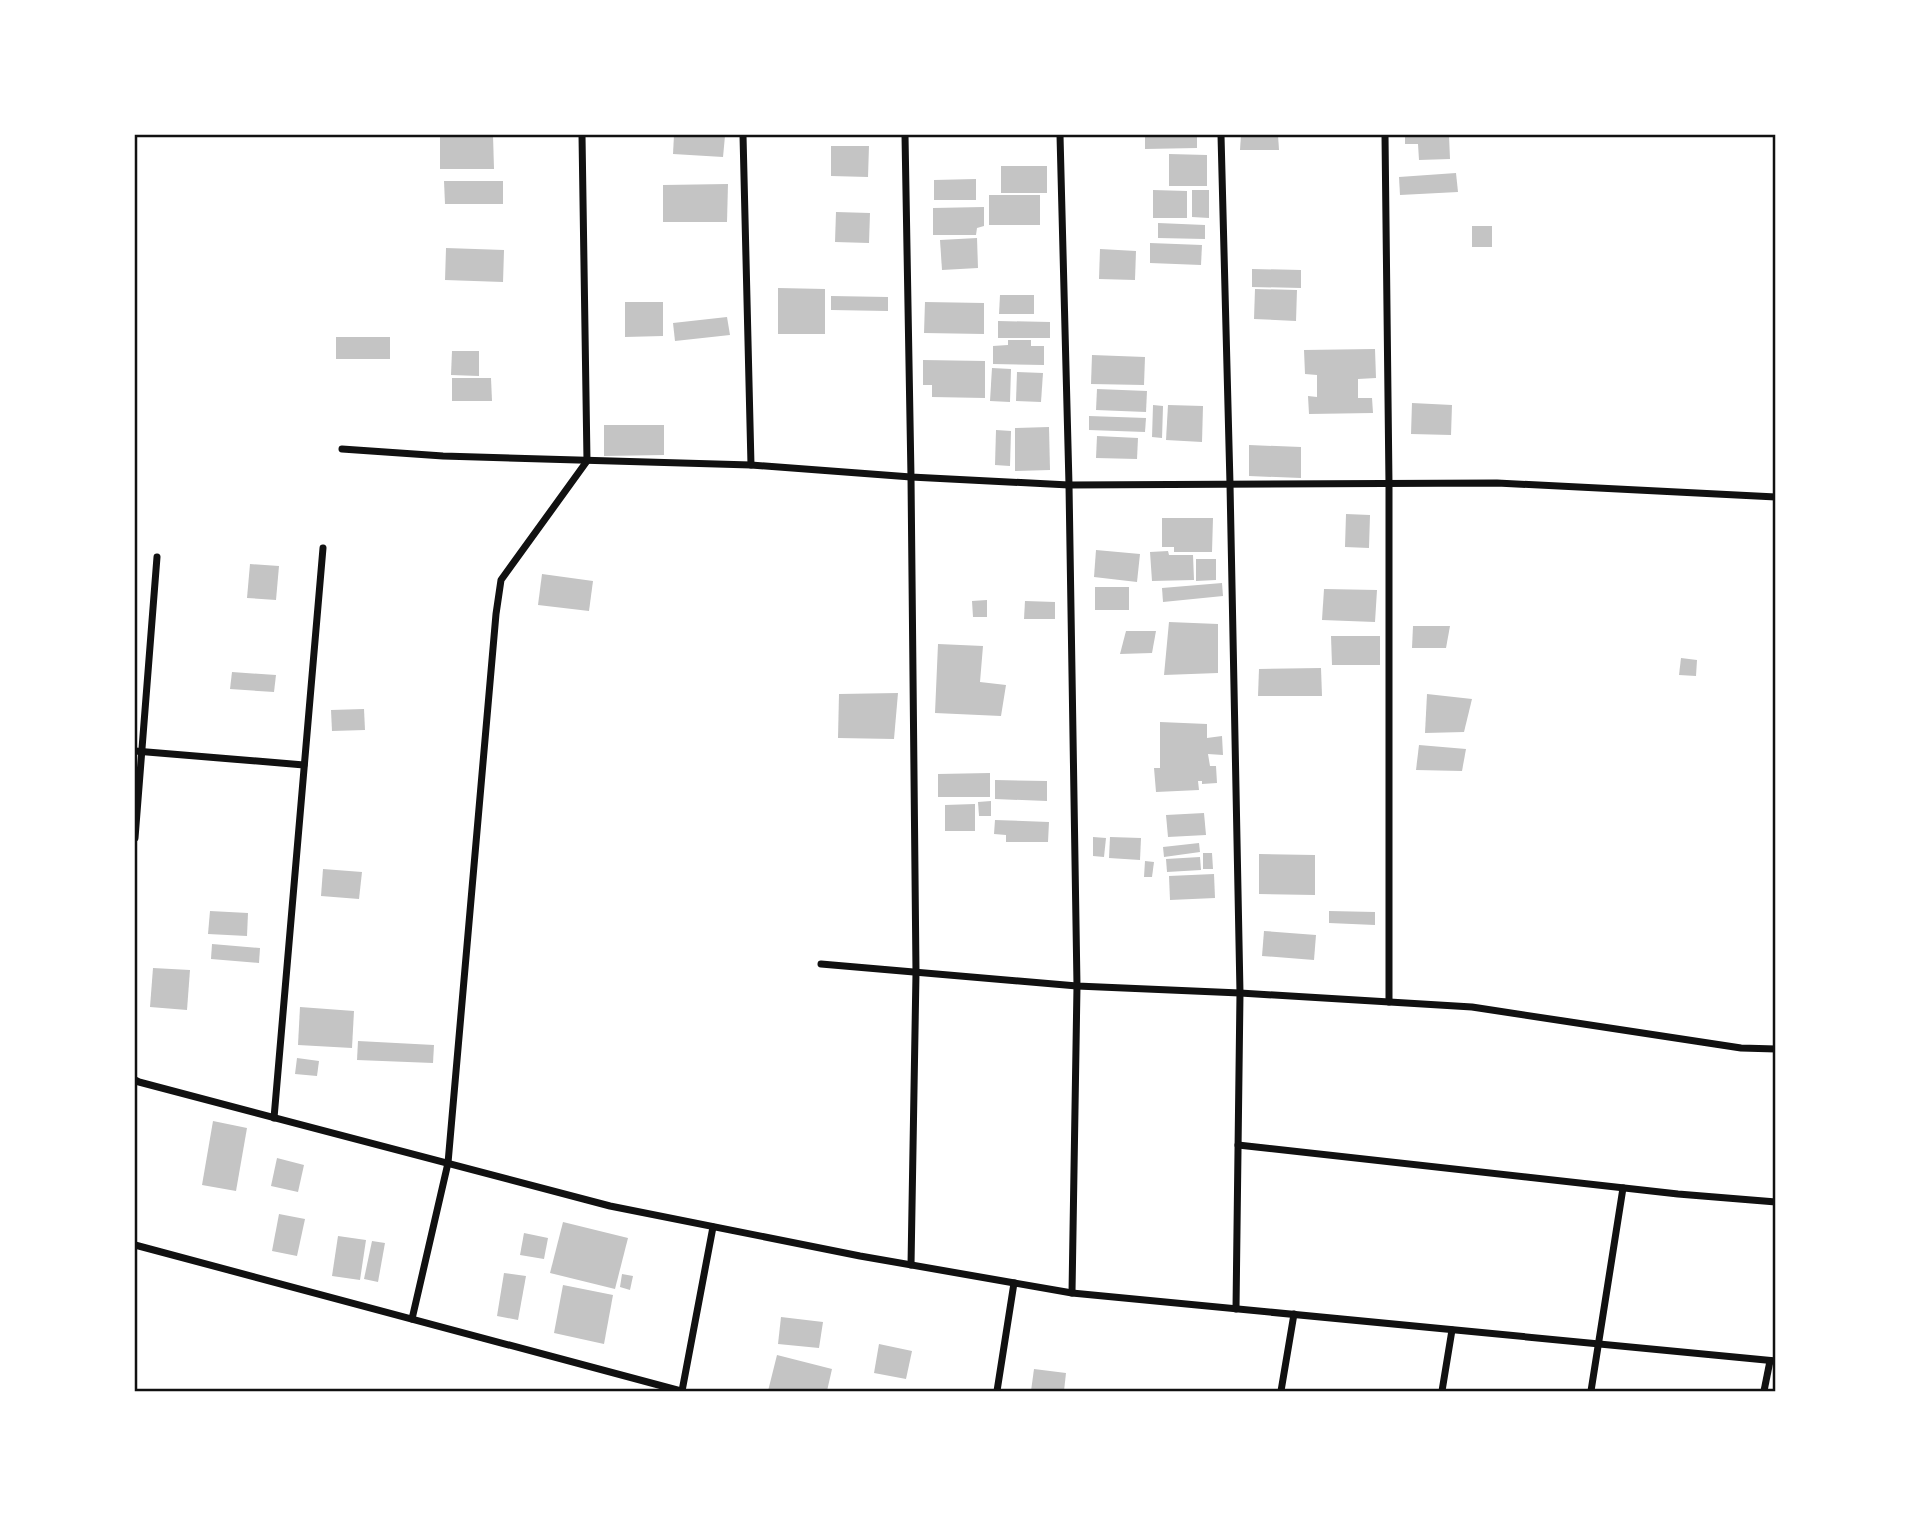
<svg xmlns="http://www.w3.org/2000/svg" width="1911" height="1526" viewBox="0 0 1911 1526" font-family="Helvetica,sans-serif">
<rect width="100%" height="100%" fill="#fff"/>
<g fill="#c4c4c4">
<path d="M 493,135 L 494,169 L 440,169 L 440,136 Z"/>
<path d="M 674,135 L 725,136 L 723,157 L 673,154 Z"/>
<path d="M 1145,135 L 1197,135 L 1197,148 L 1145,149 Z"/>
<path d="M 1241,135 L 1278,135 L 1279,150 L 1240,150 Z"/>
<path d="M 1405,135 L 1449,135 L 1450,159 L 1419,160 L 1418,144 L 1405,144 Z"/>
<path d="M 831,146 L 869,146 L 868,177 L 831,176 Z"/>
<path d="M 1169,154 L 1207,155 L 1207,186 L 1169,186 Z"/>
<rect x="1001" y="166" width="46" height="27"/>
<path d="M 1456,173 L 1458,192 L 1400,195 L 1399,177 Z"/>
<path d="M 976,179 L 976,200 L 934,200 L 934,180 Z"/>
<path d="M 444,181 L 503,181 L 503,204 L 445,204 Z"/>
<path d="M 728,184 L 727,222 L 663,222 L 663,185 Z"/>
<path d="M 1153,190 L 1187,191 L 1187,218 L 1153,218 Z"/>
<path d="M 1192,190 L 1209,190 L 1209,218 L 1192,217 Z"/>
<rect x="989" y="195" width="51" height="30"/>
<path d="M 984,207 L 984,226 L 977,228 L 976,235 L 933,235 L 933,208 Z"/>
<path d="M 836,212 L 870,213 L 869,243 L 835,242 Z"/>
<path d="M 1158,223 L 1205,225 L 1205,239 L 1158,238 Z"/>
<rect x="1472" y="226" width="20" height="21"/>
<path d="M 977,238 L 978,268 L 942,270 L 940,240 Z"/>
<path d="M 1150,243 L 1202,245 L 1201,265 L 1150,263 Z"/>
<path d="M 446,248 L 504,250 L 503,282 L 445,280 Z"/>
<path d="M 1100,249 L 1136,251 L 1135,280 L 1099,279 Z"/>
<path d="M 1252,269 L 1301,270 L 1301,288 L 1252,287 Z"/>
<path d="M 778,288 L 825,289 L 825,334 L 778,334 Z"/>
<path d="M 1255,289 L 1297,290 L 1296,321 L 1254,319 Z"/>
<path d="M 1000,295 L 1034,295 L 1034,314 L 999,314 Z"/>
<path d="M 831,296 L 888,297 L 888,311 L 831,310 Z"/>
<path d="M 625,302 L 663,302 L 663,336 L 625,337 Z"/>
<path d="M 925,302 L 984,303 L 984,334 L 924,333 Z"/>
<path d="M 727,317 L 730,335 L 675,341 L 673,323 Z"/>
<path d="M 998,321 L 1050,322 L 1050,338 L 998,338 Z"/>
<rect x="336" y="337" width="54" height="22"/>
<path d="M 1008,340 L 1031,340 L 1031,346 L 1044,346 L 1044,365 L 993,364 L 993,346 L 1008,345 Z"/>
<path d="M 1375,349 L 1376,378 L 1358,379 L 1358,398 L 1372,398 L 1373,413 L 1309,414 L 1308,396 L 1317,397 L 1317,375 L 1305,374 L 1304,350 Z"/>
<path d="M 452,351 L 479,351 L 479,376 L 451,375 Z"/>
<path d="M 1092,355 L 1145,357 L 1144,385 L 1091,384 Z"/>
<path d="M 923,360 L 985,361 L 985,398 L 932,397 L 932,385 L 923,385 Z"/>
<path d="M 992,368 L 1011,369 L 1010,402 L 990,401 Z"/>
<path d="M 1017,372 L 1043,373 L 1041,402 L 1016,401 Z"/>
<path d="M 452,378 L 491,378 L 492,401 L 452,401 Z"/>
<path d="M 1097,389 L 1147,391 L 1146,412 L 1096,410 Z"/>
<path d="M 1412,403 L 1452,405 L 1451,435 L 1411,434 Z"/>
<path d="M 1153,405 L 1163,406 L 1162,438 L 1152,437 Z"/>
<path d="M 1168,405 L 1203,406 L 1202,442 L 1166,440 Z"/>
<path d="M 1089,416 L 1146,418 L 1145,432 L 1089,430 Z"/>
<path d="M 604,425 L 664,425 L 664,455 L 604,456 Z"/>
<path d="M 1049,427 L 1050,470 L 1015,471 L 1015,428 Z"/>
<path d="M 996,430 L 1011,431 L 1010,466 L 995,465 Z"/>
<path d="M 1097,436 L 1138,438 L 1137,459 L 1096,458 Z"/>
<path d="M 1249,445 L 1301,447 L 1301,478 L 1249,476 Z"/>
<path d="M 1346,514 L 1370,515 L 1369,548 L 1345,547 Z"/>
<path d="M 1162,518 L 1213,518 L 1212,552 L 1174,552 L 1174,547 L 1162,547 Z"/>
<path d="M 1096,550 L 1140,554 L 1137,582 L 1094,577 Z"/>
<path d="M 1168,551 L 1169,555 L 1193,555 L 1194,580 L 1152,581 L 1150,552 Z"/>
<path d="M 1196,559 L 1216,559 L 1216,580 L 1196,581 Z"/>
<path d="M 250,564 L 279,566 L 276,600 L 247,598 Z"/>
<path d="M 542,574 L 593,581 L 589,611 L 538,605 Z"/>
<path d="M 1222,583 L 1223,596 L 1163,602 L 1162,588 Z"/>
<rect x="1095" y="587" width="34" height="23"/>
<path d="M 1324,589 L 1377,590 L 1375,622 L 1322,620 Z"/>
<path d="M 987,600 L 987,617 L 973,617 L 972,601 Z"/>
<path d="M 1025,601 L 1055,602 L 1055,619 L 1024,619 Z"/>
<path d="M 1169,622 L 1218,624 L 1218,673 L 1164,675 Z"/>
<path d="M 1413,626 L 1450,626 L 1446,648 L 1412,648 Z"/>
<path d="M 1126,631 L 1156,631 L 1152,653 L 1120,654 Z"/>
<path d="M 1331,636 L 1380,636 L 1380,665 L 1332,665 Z"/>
<path d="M 938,644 L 983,646 L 980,682 L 1006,685 L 1001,716 L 935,713 Z"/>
<path d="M 1681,658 L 1697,660 L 1696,676 L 1679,675 Z"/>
<path d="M 1321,668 L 1322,696 L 1258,696 L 1259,669 Z"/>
<path d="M 232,672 L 276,675 L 274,692 L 230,689 Z"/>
<path d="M 898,693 L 894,739 L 838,738 L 839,694 Z"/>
<path d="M 1427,694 L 1472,699 L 1464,732 L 1425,733 Z"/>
<path d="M 364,709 L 365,730 L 332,731 L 331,710 Z"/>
<path d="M 1160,722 L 1207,724 L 1207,738 L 1222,736 L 1223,755 L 1208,754 L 1210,766 L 1216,766 L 1217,783 L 1202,784 L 1202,781 L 1198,781 L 1199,790 L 1156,792 L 1154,768 L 1160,768 Z"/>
<path d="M 1419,745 L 1466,749 L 1462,771 L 1416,770 Z"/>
<path d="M 990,773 L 990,797 L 938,797 L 938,774 Z"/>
<path d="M 995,780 L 1047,781 L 1047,801 L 995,799 Z"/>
<path d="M 991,801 L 991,816 L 979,816 L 978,802 Z"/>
<path d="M 975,804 L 975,831 L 945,831 L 945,805 Z"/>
<path d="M 1204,813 L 1206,835 L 1168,837 L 1166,815 Z"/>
<path d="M 995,820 L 1049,822 L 1048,842 L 1006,842 L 1006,835 L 994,834 Z"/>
<path d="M 1093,837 L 1106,838 L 1104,857 L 1093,856 Z"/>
<path d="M 1110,837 L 1141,838 L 1140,860 L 1109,858 Z"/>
<path d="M 1199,843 L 1200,852 L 1164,857 L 1163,847 Z"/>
<path d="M 1203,853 L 1212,853 L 1213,869 L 1203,869 Z"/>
<path d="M 1259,854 L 1315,855 L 1315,895 L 1259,894 Z"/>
<path d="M 1200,857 L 1201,870 L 1167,872 L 1166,859 Z"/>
<path d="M 1145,861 L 1154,862 L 1152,877 L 1144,877 Z"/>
<path d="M 323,869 L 362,872 L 359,899 L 321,896 Z"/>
<path d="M 1214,874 L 1215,898 L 1170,900 L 1169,876 Z"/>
<path d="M 210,911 L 248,913 L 247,936 L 208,934 Z"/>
<path d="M 1329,911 L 1375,912 L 1375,925 L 1329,923 Z"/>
<path d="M 1264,931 L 1316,935 L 1314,960 L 1262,956 Z"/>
<path d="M 212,944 L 260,948 L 259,963 L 211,959 Z"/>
<path d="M 153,968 L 190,970 L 187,1010 L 150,1007 Z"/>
<path d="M 300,1007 L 354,1011 L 352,1048 L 298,1045 Z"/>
<path d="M 358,1041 L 434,1045 L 433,1063 L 357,1060 Z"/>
<path d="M 297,1058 L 319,1061 L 317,1076 L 295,1074 Z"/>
<path d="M 213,1121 L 247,1128 L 236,1191 L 202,1185 Z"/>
<path d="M 277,1158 L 304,1165 L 298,1192 L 271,1186 Z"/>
<path d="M 279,1214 L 305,1219 L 297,1256 L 272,1251 Z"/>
<path d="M 563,1222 L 628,1238 L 615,1289 L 550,1273 Z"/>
<path d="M 524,1233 L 548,1238 L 544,1259 L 520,1255 Z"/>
<path d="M 338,1236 L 366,1240 L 360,1280 L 332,1276 Z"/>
<path d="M 372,1241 L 385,1243 L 378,1282 L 364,1279 Z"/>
<path d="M 504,1273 L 526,1276 L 518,1320 L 497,1316 Z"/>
<path d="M 622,1274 L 633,1276 L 630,1290 L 620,1287 Z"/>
<path d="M 563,1285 L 613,1295 L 604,1344 L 554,1333 Z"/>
<path d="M 781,1317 L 823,1322 L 819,1348 L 778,1344 Z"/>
<path d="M 879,1344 L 912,1351 L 906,1379 L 874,1373 Z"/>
<path d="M 777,1355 L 832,1369 L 827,1391 L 768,1391 Z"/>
<path d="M 1034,1369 L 1066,1373 L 1064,1391 L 1031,1391 Z"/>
</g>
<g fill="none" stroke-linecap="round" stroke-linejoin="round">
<g stroke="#111" stroke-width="7">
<path d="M 743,135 L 751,465"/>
<path d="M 905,135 L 911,477 L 916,973 L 911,1265"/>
<path d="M 1060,135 L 1069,485 L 1077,986 L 1072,1293"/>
<path d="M 1221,135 L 1230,484 L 1240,993 L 1236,1309"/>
<path d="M 1385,135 L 1389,484 L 1389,1002"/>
<path d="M 342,449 L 443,456 L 751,465 L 911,477 L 1069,485 L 1497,483 L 1776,497"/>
<path d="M 135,751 L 304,765"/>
<path d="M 135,838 L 157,557"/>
<path d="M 821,964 L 1077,986 L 1240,993 L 1472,1007 L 1741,1048 L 1776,1049"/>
<path d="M 135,1080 L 139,1082 L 610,1206 L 860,1256 L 1072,1293 L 1776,1361"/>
<path d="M 274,1118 L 323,548"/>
<path d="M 1238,1145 L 1678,1194 L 1776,1202"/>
<path d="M 135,1245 L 681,1391"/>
<path d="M 412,1319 L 448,1163 L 496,614 L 501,580 L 587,461 L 582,135"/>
<path d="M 682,1391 L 713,1227"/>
<path d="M 997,1391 L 1014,1283"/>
<path d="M 1281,1391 L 1294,1314"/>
<path d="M 1442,1391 L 1452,1330"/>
<path d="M 1591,1391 L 1623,1188"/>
<path d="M 1764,1391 L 1770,1361"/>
</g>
</g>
<rect width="1911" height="1526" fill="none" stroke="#ffffff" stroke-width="273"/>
<rect x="136" y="136" width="1638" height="1254" fill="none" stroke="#111" stroke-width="2.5"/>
</svg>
